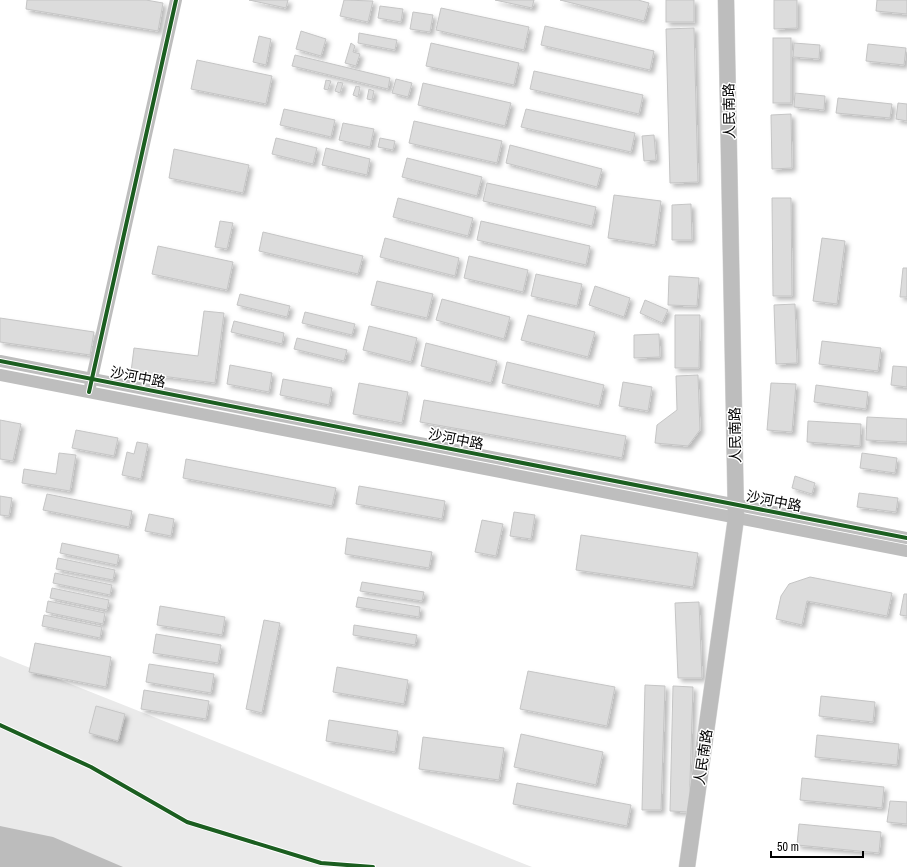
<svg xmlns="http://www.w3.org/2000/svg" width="907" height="867" viewBox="0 0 907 867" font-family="'Archivo Narrow','Noto Sans SC',sans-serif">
<defs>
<filter id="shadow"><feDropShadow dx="3.5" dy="3.5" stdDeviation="2" flood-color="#0004"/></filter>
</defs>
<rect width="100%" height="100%" fill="#fff"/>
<path fill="#eaeaea" d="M 0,656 L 532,867 L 0,867 Z"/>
<path fill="#bcbcbc" d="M 0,826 L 53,837 L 123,867 L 0,867 Z"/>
<g fill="#dcdcdc" stroke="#c5c5c5" filter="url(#shadow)">
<path d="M 27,0 L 146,0 L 163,3 L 158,31 L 26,9 Z"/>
<path d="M 249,0 L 288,0 L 286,8 Z"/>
<path d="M 344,0 L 373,1 L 368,22 L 340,16 Z"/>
<path d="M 495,0 L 534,0 L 532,8 Z"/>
<path d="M 560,0 L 638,0 L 649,3 L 644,21 Z"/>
<rect x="666" y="0" width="28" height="22"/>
<path d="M 774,0 L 797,0 L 797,28 L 774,29 Z"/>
<path d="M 877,0 L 907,0 L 907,14 L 876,11 Z"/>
<path d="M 380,6 L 403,9 L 401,22 L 378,18 Z"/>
<path d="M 441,8 L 529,27 L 524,50 L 436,30 Z"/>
<path d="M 413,12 L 433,15 L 430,32 L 410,29 Z"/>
<path d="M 545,26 L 654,51 L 650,70 L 541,45 Z"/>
<path d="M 694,28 L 698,182 L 670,183 L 666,29 Z"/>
<path d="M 301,31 L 326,39 L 321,56 L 296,49 Z"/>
<path d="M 359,33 L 397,40 L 395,50 L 358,43 Z"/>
<path d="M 259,36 L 271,39 L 266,65 L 253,62 Z"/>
<rect x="773" y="38" width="18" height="65"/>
<path d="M 351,43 L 355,46 L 353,52 L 360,54 L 356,66 L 345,63 Z"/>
<path d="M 431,43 L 519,63 L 514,85 L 426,66 Z"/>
<path d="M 794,43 L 820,45 L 819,59 L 793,57 Z"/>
<path d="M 868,44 L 906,48 L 904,65 L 866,61 Z"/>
<path d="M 295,55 L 390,78 L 388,89 L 292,66 Z"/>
<path d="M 197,60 L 272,76 L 266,104 L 191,89 Z"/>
<path d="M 534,71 L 643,95 L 639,114 L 530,89 Z"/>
<path d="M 396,79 L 412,83 L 408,97 L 392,93 Z"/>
<path d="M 326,80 L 331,81 L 328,90 L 324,89 Z"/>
<path d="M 338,82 L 343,83 L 340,93 L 335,91 Z"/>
<path d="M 423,83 L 511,103 L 505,126 L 418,105 Z"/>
<path d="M 356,86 L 360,87 L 358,97 L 353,95 Z"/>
<path d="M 369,89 L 374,91 L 372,100 L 367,99 Z"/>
<path d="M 795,93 L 825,96 L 824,110 L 794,107 Z"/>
<path d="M 838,98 L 892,104 L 890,118 L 836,113 Z"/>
<path d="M 898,103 L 907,104 L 907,121 L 896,119 Z"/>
<path d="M 284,109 L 335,120 L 331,137 L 280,125 Z"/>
<path d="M 526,109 L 635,133 L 631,152 L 521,127 Z"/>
<path d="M 791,114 L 792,168 L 772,169 L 771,115 Z"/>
<path d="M 414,121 L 502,141 L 497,163 L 409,143 Z"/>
<path d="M 343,123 L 374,129 L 370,147 L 339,140 Z"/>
<path d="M 654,135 L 656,160 L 644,161 L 642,136 Z"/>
<path d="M 276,138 L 317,148 L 313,164 L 272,154 Z"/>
<path d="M 380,138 L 395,141 L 393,150 L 378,147 Z"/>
<path d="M 510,145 L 602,169 L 597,187 L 506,163 Z"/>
<path d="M 326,148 L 370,159 L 367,175 L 322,165 Z"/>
<path d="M 174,149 L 249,165 L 243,193 L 169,178 Z"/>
<path d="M 407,158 L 482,177 L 477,196 L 402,177 Z"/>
<path d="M 487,183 L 596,207 L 592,226 L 483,201 Z"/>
<path d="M 614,195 L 661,201 L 655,245 L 608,238 Z"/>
<path d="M 398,198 L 473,218 L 468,236 L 393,217 Z"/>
<path d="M 772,198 L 791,198 L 792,296 L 773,296 Z"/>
<path d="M 691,204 L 692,240 L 672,240 L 672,205 Z"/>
<path d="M 220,221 L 233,223 L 227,249 L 215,247 Z"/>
<path d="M 481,221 L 590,246 L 586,265 L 477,240 Z"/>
<path d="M 263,232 L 363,256 L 358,274 L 259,251 Z"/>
<path d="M 385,238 L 459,258 L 455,276 L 380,257 Z"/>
<path d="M 822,238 L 845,241 L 837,304 L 813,301 Z"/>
<path d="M 158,246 L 233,262 L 227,290 L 152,274 Z"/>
<path d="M 469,256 L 528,270 L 523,292 L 464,278 Z"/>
<path d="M 903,268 L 907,268 L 907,297 L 900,297 Z"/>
<path d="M 536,274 L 582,284 L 577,306 L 531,296 Z"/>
<path d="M 669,276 L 699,278 L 697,306 L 668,305 Z"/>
<path d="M 377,281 L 433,294 L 427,318 L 371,305 Z"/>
<path d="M 595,286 L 630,298 L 624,317 L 589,305 Z"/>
<path d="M 240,294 L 290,306 L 287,317 L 237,305 Z"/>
<path d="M 442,299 L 510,317 L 504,339 L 436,320 Z"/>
<path d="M 645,300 L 668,310 L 662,323 L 640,313 Z"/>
<path d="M 795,304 L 797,363 L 776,364 L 774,305 Z"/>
<path d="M 204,311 L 224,313 L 215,383 L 131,372 L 134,348 L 198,356 Z"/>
<path d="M 305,312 L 355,324 L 352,335 L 302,323 Z"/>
<path d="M 528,315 L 595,332 L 588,357 L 521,340 Z"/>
<path d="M 675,315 L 700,315 L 699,368 L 675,368 Z"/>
<path d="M 0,318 L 94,332 L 90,355 L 0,342 Z"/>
<path d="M 234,321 L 284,333 L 282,344 L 231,332 Z"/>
<path d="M 369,326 L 417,338 L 411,362 L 363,350 Z"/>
<path d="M 659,334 L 660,357 L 634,358 L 634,335 Z"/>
<path d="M 297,338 L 347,350 L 344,361 L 294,349 Z"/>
<path d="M 822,341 L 881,348 L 878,371 L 819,364 Z"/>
<path d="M 426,343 L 497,361 L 491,383 L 421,366 Z"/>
<path d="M 507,362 L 604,385 L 599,406 L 502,383 Z"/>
<path d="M 230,365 L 272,373 L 269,392 L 227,384 Z"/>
<path d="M 893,366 L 907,367 L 907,387 L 891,385 Z"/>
<path d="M 698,375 L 700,430 L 688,446 L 655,443 L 657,425 L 677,410 L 676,376 Z"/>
<path d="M 283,379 L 332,388 L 329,405 L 280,395 Z"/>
<path d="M 623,382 L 652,387 L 648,411 L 619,406 Z"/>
<path d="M 359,383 L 408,392 L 402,423 L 353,414 Z"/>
<path d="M 771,383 L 796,384 L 792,432 L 767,430 Z"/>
<path d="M 816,385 L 868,392 L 866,409 L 814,402 Z"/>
<path d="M 424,400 L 626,436 L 622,458 L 420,422 Z"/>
<path d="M 867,417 L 907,419 L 907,442 L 866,440 Z"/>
<path d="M 0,420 L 21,424 L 13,461 L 0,459 Z"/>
<path d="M 808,421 L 861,424 L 860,446 L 807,442 Z"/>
<path d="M 76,430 L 118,438 L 114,456 L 72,448 Z"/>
<path d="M 137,442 L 148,444 L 141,479 L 122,475 L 127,452 L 134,454 Z"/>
<path d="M 59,453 L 76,455 L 70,491 L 22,483 L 24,469 L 56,474 Z"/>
<path d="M 862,453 L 897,458 L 895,473 L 860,468 Z"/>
<path d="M 186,459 L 336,488 L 332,506 L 183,478 Z"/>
<path d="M 795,476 L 815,483 L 812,494 L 792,488 Z"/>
<path d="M 359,486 L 445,501 L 442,519 L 356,504 Z"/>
<path d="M 859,493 L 898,498 L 896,512 L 857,507 Z"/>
<path d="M 47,494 L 132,511 L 129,527 L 43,510 Z"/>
<path d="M 0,496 L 12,498 L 9,516 L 0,515 Z"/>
<path d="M 514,512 L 535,515 L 531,539 L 510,536 Z"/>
<path d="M 149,514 L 174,519 L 171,536 L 145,531 Z"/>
<path d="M 482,520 L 503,524 L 496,556 L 475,552 Z"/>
<path d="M 581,535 L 698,553 L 693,587 L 576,570 Z"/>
<path d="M 347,538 L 432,552 L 429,568 L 345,554 Z"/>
<path d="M 62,543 L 119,555 L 117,565 L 60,553 Z"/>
<path d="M 58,558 L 115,570 L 113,580 L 56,569 Z"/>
<path d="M 55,573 L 112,585 L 110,595 L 53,583 Z"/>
<path d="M 810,577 L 892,593 L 887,616 L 807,601 L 802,625 L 776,619 L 781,596 L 789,584 Z"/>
<path d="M 362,582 L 424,592 L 422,601 L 360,591 Z"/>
<path d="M 52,588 L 109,600 L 107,610 L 50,598 Z"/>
<path d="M 904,594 L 907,594 L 907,616 L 900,615 Z"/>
<path d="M 358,597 L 420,607 L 419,617 L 356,607 Z"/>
<path d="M 48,601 L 105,613 L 103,624 L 46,612 Z"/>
<path d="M 699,602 L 702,678 L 678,678 L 675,603 Z"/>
<path d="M 160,606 L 225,617 L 222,635 L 157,625 Z"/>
<path d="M 44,615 L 102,627 L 100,638 L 42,626 Z"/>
<path d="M 264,620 L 280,623 L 262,713 L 246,709 Z"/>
<path d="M 354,625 L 417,635 L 415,645 L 353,635 Z"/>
<path d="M 156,634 L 221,645 L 218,663 L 153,653 Z"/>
<path d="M 35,643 L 111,657 L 106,687 L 29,672 Z"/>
<path d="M 149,664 L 214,674 L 211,693 L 146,682 Z"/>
<path d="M 337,667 L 408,680 L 404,704 L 333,692 Z"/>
<path d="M 528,671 L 615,687 L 607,726 L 520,709 Z"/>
<path d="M 645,685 L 665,686 L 661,810 L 642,810 Z"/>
<path d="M 673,686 L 693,687 L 689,812 L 670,811 Z"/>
<path d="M 144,690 L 209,701 L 206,719 L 141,709 Z"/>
<path d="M 821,696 L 875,702 L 873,722 L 819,716 Z"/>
<path d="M 96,706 L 125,714 L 118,741 L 89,733 Z"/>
<path d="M 329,720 L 398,731 L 395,752 L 326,741 Z"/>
<path d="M 521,734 L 603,752 L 596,785 L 514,767 Z"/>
<path d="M 817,735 L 899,744 L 897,765 L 815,757 Z"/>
<path d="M 423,737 L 504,748 L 499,780 L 419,769 Z"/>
<path d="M 802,778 L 884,787 L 882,808 L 800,800 Z"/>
<path d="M 517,783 L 631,805 L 627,826 L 513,804 Z"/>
<path d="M 890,801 L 907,802 L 907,824 L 887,822 Z"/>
<path d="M 799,824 L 881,832 L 879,853 L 797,845 Z"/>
</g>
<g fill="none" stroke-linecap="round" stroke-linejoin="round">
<defs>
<path id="major" d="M 687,867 L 736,518 L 726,0"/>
</defs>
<use href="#major" stroke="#dbdbdb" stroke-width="17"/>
<g stroke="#bebebe" stroke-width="12">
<path d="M 0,361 L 907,538"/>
<path d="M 0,375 L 907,551"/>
<path d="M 90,387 L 176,0"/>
</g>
<use href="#major" stroke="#bdbdbd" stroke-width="16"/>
<defs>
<g id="cycleway">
<path d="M 0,361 L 907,538"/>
<path d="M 89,392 L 176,0"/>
<path d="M 0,725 L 91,767 L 187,822 L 321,863 L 373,867"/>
</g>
</defs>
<use href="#cycleway" stroke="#fff" stroke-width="6"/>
<use href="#cycleway" stroke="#1b5e20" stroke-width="4"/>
</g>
<g text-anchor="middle" stroke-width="3" stroke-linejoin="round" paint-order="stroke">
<g font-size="14" fill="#000" stroke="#fff">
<text transform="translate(729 111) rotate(-91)" y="5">人民南路</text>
<text transform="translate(138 377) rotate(11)" y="5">沙河中路</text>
<text transform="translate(735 435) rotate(-91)" y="5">人民南路</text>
<text transform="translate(456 439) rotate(11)" y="5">沙河中路</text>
<text transform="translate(774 501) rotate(11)" y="5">沙河中路</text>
<text transform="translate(703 757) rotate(-82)" y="5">人民南路</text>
</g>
</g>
<path d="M771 851v6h92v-6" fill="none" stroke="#000000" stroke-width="2"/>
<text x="777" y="851" font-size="12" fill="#000000" stroke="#ffffff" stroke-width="3" paint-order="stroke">50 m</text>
</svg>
